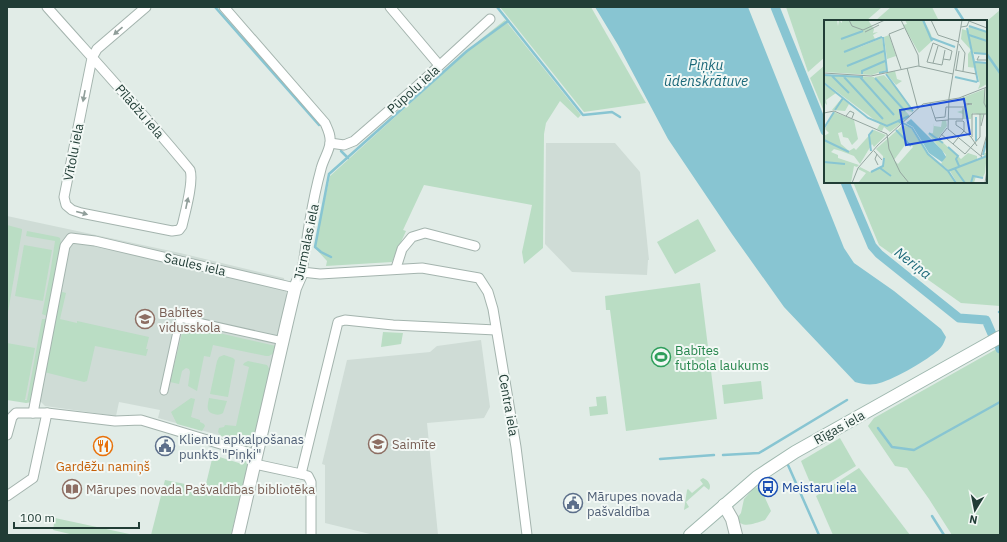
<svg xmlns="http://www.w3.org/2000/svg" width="1007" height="542" viewBox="0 0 1007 542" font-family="'IBM Plex Sans',sans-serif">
<rect width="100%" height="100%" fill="#e1ece7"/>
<g fill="#cfdcd6">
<path d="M 546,143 L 615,143 L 640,172 L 649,260 L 648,260 L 647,275 L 572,272 L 545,244 Z"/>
<path d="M 7,216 L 180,253 L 284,278 L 287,298 L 255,440 L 250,444 L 158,418 L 160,410 L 119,402 L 116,416 L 45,406 L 41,402 L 7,397 Z"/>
<path d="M 481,340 L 490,407 L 484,418 L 427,423 L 438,535 L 374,535 L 325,523 L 325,465 L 322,464 L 347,360 L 430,352 L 437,346 Z"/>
</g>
<g fill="#baddc4">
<path d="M 500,7 L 591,7 L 646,103 L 584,112 Z"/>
<path d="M 786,7 L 882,7 L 866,21 L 825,21 L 825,57 L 808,72 Z"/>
<path d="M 891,7 L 932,7 L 939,21 L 875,21 Z"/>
<path d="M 1000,10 L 1000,306 L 961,303 L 879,245 L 853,182 L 986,182 L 986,22 Z"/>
<path d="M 505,20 L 581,115 L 578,118 L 560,101 L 546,123 L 544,134 L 543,248 L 524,264 L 522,252 L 532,205 L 424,185 L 403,230 L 406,231 L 392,262 L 326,266 L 327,261 L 316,249 L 315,244 L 330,176 L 481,39 Z"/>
<path d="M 825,65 L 825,114 L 810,78 Z"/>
<path d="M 698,219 L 716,251 L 675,274 L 657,242 Z"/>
<path d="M 7,225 L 22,229 L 22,231 L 7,318 Z"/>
<path d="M 27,231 L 58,237 L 60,238 L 61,244 L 63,244 L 49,315 L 47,316 L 42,314 L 50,274 L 55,241 L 26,236 Z"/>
<path d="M 24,245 L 52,250 L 43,301 L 15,296 Z"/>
<path d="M 700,283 L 717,419 L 626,431 L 610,310 L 606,310 L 605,296 Z"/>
<path d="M 59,291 L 66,293 L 60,319 L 77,323 L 77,321 L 149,337 L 146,349 L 148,349 L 146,356 L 95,346 L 87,381 L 84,382 L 44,372 Z"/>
<path d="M 42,319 L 46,319 L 47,321 L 32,402 L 26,403 L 7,400 L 7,343 L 35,348 L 25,400 L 27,400 Z"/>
<path d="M 184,325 L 276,346 L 274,353 L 269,356 L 266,356 L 213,345 L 210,357 L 204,356 L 197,391 L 188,386 L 190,372 L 189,369 L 186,368 L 182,371 L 179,384 L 170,382 Z"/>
<path d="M 383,332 L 403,333 L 401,344 L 381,347 Z"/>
<path d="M 1000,347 L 1000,535 L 952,535 L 929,499 L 907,468 L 895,466 L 868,426 L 874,418 Z"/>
<path d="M 224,355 L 233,358 L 235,360 L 228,397 L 210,394 L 217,361 L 219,357 Z"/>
<path d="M 248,361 L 267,365 L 270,370 L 255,440 L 252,439 L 250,444 L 221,436 L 218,432 L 219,428 L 224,427 L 225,425 L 236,426 L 249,367 L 243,365 L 244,363 Z"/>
<path d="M 761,381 L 763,399 L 724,404 L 722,385 Z"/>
<path d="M 606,396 L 608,414 L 590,416 L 589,407 L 597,406 L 596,397 Z"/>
<path d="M 191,398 L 195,399 L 191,417 L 200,420 L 200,422 L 204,424 L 205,426 L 202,431 L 177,424 L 171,412 Z"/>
<path d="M 209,398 L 227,401 L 223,413 C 220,415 217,415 214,414 C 205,412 208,404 209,398 Z"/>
<path d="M 840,438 L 856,466 L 814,492 L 801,461 Z"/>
<path d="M 213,455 L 239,463 L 241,457 L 245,460 L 248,466 L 231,535 L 151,535 L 165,480 L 205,488 Z"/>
<path d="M 859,468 L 910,535 L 833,535 L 816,496 Z"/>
<path d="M 703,478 C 708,480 712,485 709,490 L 704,486 L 686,502 L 689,507 L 684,510 L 687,490 L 688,489 L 692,493 L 703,484 L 700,480 Z"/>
<path d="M 755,487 L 761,489 L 771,511 L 765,520 C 756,523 741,530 737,518 L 741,513 L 744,499 Z"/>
<path d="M 55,518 L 134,535 L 74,535 L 53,530 Z"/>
</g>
<path fill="#88c5d2" d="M 595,7 L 748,7 L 844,248 L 854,263 L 894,291 L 941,329 L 946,337 C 944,343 942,348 936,352 C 924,362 891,381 876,384 C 868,385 862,384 855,382 L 784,307 L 732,234 L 668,139 L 618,45 Z"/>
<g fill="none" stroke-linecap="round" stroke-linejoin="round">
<g stroke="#88c5d2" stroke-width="2.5">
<path d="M 215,7 L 319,125"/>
<path d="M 497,7 L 583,115 L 612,112 L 620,117"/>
<path d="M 955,7 L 964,21"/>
<path d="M 986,53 L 1000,73"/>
<path d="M 341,151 L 348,158"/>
<path d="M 331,257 L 321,252 L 315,247 L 329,174 L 467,51 L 508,21"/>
<path d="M 999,312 L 1000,312"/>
<path d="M 878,428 L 892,447 L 914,450 L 1000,402"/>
<path d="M 723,455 L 759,453 L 847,400"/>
<path d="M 660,459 L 714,455"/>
<path d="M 788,465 L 819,535"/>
<path d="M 932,516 L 944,535"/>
</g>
<g stroke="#88c5d2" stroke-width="9">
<path d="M 775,7 L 825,131"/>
<path d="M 845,182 L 872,246 L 879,254 L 959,318 L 986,320 L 992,334"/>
<path d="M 999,346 L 1000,349"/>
</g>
<defs>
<path id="pedestrian" d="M 164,391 L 180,318 L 283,341"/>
<g id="minor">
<path d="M 47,7 C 95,61 144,114 190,170 C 194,181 185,213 182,226 L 179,230 L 172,231 L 81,213 L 72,210 L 66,205 L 64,197 L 92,58 L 97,49 L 146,7"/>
<path d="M 224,7 L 325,123 C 328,130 331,135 330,143 C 329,152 323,160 321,169 C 312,202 307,237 302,272 L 320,274 L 422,268 L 479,278 L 488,292 L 493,309 L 516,447 L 527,535"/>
<path d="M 390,7 L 439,65"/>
<path d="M 330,143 L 344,145 L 354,141 L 415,88 L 490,19"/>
<path d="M 396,268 L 402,249 L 412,237 L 425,233 L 475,246"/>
<path d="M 33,413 L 65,246 L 71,238 L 95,241 L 295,288"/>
<path d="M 7,435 L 12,417 L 16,413 L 47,413 L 115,421 L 141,420 L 257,455"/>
<path d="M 255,464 L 301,474 L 338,322 L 345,320 L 393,325 L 496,330"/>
<path d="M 301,474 L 308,476 L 311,482 L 311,535"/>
<path d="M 7,496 L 33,478 L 47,413"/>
</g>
<g id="tertiary">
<path d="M 724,505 L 732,519 L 736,535"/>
<path d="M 238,535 L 287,322 L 295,288 L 302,272"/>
</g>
<path id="secondary" d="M 690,535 L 757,477 L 795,452 L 1000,337"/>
</defs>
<use href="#pedestrian" stroke="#a4b4ae" stroke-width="9"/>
<use href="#minor" stroke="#a4b4ae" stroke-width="11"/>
<use href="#tertiary" stroke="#a4b4ae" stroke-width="14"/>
<use href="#secondary" stroke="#9fb8af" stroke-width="14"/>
<use href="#pedestrian" stroke="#fff" stroke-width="7"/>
<use href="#minor" stroke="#fff" stroke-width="9"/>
<use href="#tertiary" stroke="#fff" stroke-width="12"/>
<use href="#secondary" stroke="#fff" stroke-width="12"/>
</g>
<defs><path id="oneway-solid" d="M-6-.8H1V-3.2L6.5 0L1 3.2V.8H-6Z"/></defs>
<g fill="#909e9a">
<use href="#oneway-solid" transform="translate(118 31) rotate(139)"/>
<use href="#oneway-solid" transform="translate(84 96) rotate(101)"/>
<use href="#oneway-solid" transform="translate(187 203) rotate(-78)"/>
<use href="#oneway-solid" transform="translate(82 213) rotate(15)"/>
</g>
<defs>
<symbol id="school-ring" viewBox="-11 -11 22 22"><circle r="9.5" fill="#f2f8f5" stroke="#8d6e63" stroke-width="1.5"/><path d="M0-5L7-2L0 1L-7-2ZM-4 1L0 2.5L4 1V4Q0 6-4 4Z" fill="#8d6e63"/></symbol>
<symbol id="stadium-ring" viewBox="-11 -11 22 22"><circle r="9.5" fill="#f2f8f5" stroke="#2e9e5b" stroke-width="1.5"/><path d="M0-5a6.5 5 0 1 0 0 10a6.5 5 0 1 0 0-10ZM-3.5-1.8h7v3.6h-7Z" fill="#2e9e5b"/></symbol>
<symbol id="restaurant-ring" viewBox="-11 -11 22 22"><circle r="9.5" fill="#f2f8f5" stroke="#e8710a" stroke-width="1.5"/><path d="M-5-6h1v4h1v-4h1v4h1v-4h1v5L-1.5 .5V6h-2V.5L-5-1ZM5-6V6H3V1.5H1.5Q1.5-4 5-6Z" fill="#e8710a"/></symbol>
<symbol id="civic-ring" viewBox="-11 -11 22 22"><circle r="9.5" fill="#f2f8f5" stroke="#5c6f8a" stroke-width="1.5"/><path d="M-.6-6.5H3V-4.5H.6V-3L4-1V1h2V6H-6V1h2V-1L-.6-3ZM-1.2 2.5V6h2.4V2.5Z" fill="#5c6f8a"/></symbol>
<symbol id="bus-ring" viewBox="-11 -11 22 22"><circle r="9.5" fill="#f2f8f5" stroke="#1a4fb4" stroke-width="1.5"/><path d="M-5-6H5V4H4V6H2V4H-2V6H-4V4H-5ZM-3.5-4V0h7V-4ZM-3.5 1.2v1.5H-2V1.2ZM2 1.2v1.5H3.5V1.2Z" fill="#1a4fb4"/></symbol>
<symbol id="library-ring" viewBox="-11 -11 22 22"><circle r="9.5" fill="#f2f8f5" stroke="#8d6e63" stroke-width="1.5"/><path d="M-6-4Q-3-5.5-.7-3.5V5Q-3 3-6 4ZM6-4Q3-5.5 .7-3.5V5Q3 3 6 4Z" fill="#8d6e63"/></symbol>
</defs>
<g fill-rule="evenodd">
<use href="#school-ring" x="134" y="308" width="22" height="22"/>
<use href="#stadium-ring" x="650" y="346" width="22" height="22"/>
<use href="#school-ring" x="367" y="433" width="22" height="22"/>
<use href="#restaurant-ring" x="92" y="435" width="22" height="22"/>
<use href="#civic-ring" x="154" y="435" width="22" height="22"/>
<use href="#bus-ring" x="757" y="476" width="22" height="22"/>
<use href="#library-ring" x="61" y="478" width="22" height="22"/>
<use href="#civic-ring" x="562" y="492" width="22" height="22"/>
</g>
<g text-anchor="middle" stroke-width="4" stroke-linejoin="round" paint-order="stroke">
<g font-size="13" fill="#213d36" stroke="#f2f8f5">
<text transform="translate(413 89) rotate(-42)" y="5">Pūpolu iela</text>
<text transform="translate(140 111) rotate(49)" y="5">Pīlādžu iela</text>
<text transform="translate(73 152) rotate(-79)" y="5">Vītolu iela</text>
<text transform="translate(306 242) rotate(-78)" y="5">Jūrmalas iela</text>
<text transform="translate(195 264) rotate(13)" y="5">Saules iela</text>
<text transform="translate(509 405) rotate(80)" y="5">Centra iela</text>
<text transform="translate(839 427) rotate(-29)" y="5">Rīgas iela</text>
</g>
<g font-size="13" fill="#785e54" stroke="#f2f8f5" text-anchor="start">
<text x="159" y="317">Babītes<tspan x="159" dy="15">vidusskola</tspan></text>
<text x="392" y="449">Saimīte</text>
<text x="86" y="494">Mārupes novada Pašvaldības bibliotēka</text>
</g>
<g font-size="13" fill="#27864d" stroke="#f2f8f5" text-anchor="start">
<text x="675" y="355">Babītes<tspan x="675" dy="15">futbola laukums</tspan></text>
</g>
<g font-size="13" fill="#4e5e75" stroke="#f2f8f5" text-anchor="start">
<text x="179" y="444">Klientu apkalpošanas<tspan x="179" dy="15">punkts "Piņķi"</tspan></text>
<text x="587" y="501">Mārupes novada<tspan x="587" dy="15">pašvaldība</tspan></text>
</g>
<g font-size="13" fill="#c56008" stroke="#f2f8f5">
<text x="103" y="471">Gardēžu namiņš</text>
</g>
<g font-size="13" fill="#164399" stroke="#f2f8f5" text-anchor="start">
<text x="782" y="492">Meistaru iela</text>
</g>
<g font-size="14" font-style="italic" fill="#1b6879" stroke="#f2f8f5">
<text x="706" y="70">Piņķu<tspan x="706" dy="16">ūdenskrātuve</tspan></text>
<text transform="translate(913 263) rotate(38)" y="5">Neriņa</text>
</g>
</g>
<g transform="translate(824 20)">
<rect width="163" height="163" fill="#e1ece7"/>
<path d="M 0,0 L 13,0 L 14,6 L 15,0 L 18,3 L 18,0 L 44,0 L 50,9 L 49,13 L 54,12 L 49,15 L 51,19 L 58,16 L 31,29 L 58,18 L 60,31 L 32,42 L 60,32 L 62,50 L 48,55 L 0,52 ZM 81,0 L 100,0 L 106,12 L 109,20 L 95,33 L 79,5 L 83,4 ZM 145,6 L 163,12 L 163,35 L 149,33 L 151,42 L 163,43 L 163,64 L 154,69 L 156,64 L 152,48 L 144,47 L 144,34 L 147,30 L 137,19 L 138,9 L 144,11 ZM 65,15 L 72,36 L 63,39 L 60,17 ZM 71,51 L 73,59 L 78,61 L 72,65 L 62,53 ZM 0,55 L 50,57 L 86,96 L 66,112 L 60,107 L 58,111 L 53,109 L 56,104 L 0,62 ZM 60,55 L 73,68 L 90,93 L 81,90 L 51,57 ZM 0,64 L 12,73 L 2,80 L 3,85 L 0,82 ZM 161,69 L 163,94 L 159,94 L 156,107 L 157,95 L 149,93 L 147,99 L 140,99 L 139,94 L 133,92 L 139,90 L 142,85 L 149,85 L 135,79 ZM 18,78 L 25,84 L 21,91 L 8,90 ZM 10,92 L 30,100 L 34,119 L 28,125 L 24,118 L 19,117 L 18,112 L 14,113 L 17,124 L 25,131 L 30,128 L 32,130 L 50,110 L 62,115 L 50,127 L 48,124 L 36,144 L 30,136 L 17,131 L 10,129 L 7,132 L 14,135 L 14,138 L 35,145 L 33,147 L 30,146 L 27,163 L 0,163 L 0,143 L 3,143 L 0,142 L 0,116 L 5,113 L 1,109 ZM 122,100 L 123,106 L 114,118 L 137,139 L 144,133 L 153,136 L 153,140 L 160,138 L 160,133 L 163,133 L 161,153 L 159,157 L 152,156 L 150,163 L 133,163 L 126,151 L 117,144 L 122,135 L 104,114 L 109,113 L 110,103 L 110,106 L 117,107 L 118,101 ZM 79,105 L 87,108 L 102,132 L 124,152 L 132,163 L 34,163 L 42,153 L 34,149 L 36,147 L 46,152 L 59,146 L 59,136 L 52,129 ZM 84,121 L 89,127 L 74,144 L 70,140 Z" fill="#baddc4" fill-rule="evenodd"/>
<path d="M 87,99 L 118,130 L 122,137 L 118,142 L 105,133 L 89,107 L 82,103 Z" fill="#88c5d2"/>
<path fill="none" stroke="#88c5d2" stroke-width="2" d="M 99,0 L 108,21M 145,6 L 163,12M 143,8 L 154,62M 145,15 L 163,21M 107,18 L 131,27M 17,19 L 39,11M 20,32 L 58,17M 150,33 L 163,34M 151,42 L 163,43M 23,46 L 60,31M 55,53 L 63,51 L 59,17M 38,54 L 38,51 L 61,41M 62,54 L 89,91M 0,55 L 39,57M 8,56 L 25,73M 20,57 L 59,99M 36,57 L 70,95M 131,57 L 153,62M 51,58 L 81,91M 0,63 L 44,98 L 63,106 L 74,101 L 78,103M 11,90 L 19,78M 152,97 L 152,121M 74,101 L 85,96M 79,103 L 88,108 L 104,134 L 124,151 L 132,163M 0,108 L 10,92M 72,110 L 87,126M 105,113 L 119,123M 0,120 L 25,132M 124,127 L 134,136 L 132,139 L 135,146M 47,131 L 45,115 L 49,110M 159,135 L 163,119M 0,142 L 21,144M 56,148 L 67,156M 131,149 L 141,163M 124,151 L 163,136M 47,152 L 59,146 L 60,138M 147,163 L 149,156 L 159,158"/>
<path fill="none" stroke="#94a6a0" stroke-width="1" d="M 25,0 L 28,6 L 39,10 L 61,0M 77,0 L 94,35 L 95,46M 107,0 L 114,15 L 135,22M 137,7 L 143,6 L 145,1 L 163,8M 41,12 L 55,5M 135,24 L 141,33 L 139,51M 155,36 L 153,40 L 163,40M 119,39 L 126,40 L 128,31 L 109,23 L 103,42 L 118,45 L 121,30M 109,43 L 114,26M 83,48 L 94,89M 77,49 L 65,14 L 80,8M 131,50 L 152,54M 132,50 L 135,31M 0,53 L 47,56 L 94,46 L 129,54M 161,68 L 160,83 L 163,89M 125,78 L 124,109 L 158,137M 125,78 L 138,0M 106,83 L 112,101 L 124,100M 141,83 L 148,84 L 141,85M 125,87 L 141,87 L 139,76M 0,93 L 10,91 L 63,114 L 65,129 L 76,152 L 85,163M 22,96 L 26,91 L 30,93 L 28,98M 111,98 L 121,97 L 122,87 L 125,87M 124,99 L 139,99 L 139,88M 157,106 L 160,94M 117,114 L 141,134 L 156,117 L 156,94M 148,117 L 148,94 L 163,94M 115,118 L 123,108M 129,124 L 139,112 L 140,111 L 140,102 L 139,101 L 132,101 L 132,105 L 138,109 L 140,111 L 147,117 L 153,126M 50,131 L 58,140M 53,134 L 51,139 L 54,145M 157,136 L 163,114M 28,163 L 34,148 L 54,125 L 99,84 L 135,78 L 163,67M 161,163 L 163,150"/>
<path fill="#1d4ed8" fill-opacity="0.15" stroke="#1d4ed8" stroke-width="2" d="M 140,79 L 146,114 L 82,125 L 76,90 Z"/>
<rect width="163" height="163" fill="none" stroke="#213d36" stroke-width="2"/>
</g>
<rect width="1007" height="542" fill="none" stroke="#213d36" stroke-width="16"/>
<g transform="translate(975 510) rotate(190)" stroke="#f2f8f5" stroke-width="3" paint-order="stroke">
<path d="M0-3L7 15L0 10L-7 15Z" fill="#213d36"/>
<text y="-6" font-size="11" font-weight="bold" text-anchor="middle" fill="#213d36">N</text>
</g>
<path d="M14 522v6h125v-6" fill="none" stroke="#213d36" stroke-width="2"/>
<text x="20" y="522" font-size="12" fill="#213d36" stroke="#f2f8f5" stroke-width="3" paint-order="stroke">100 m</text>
</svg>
